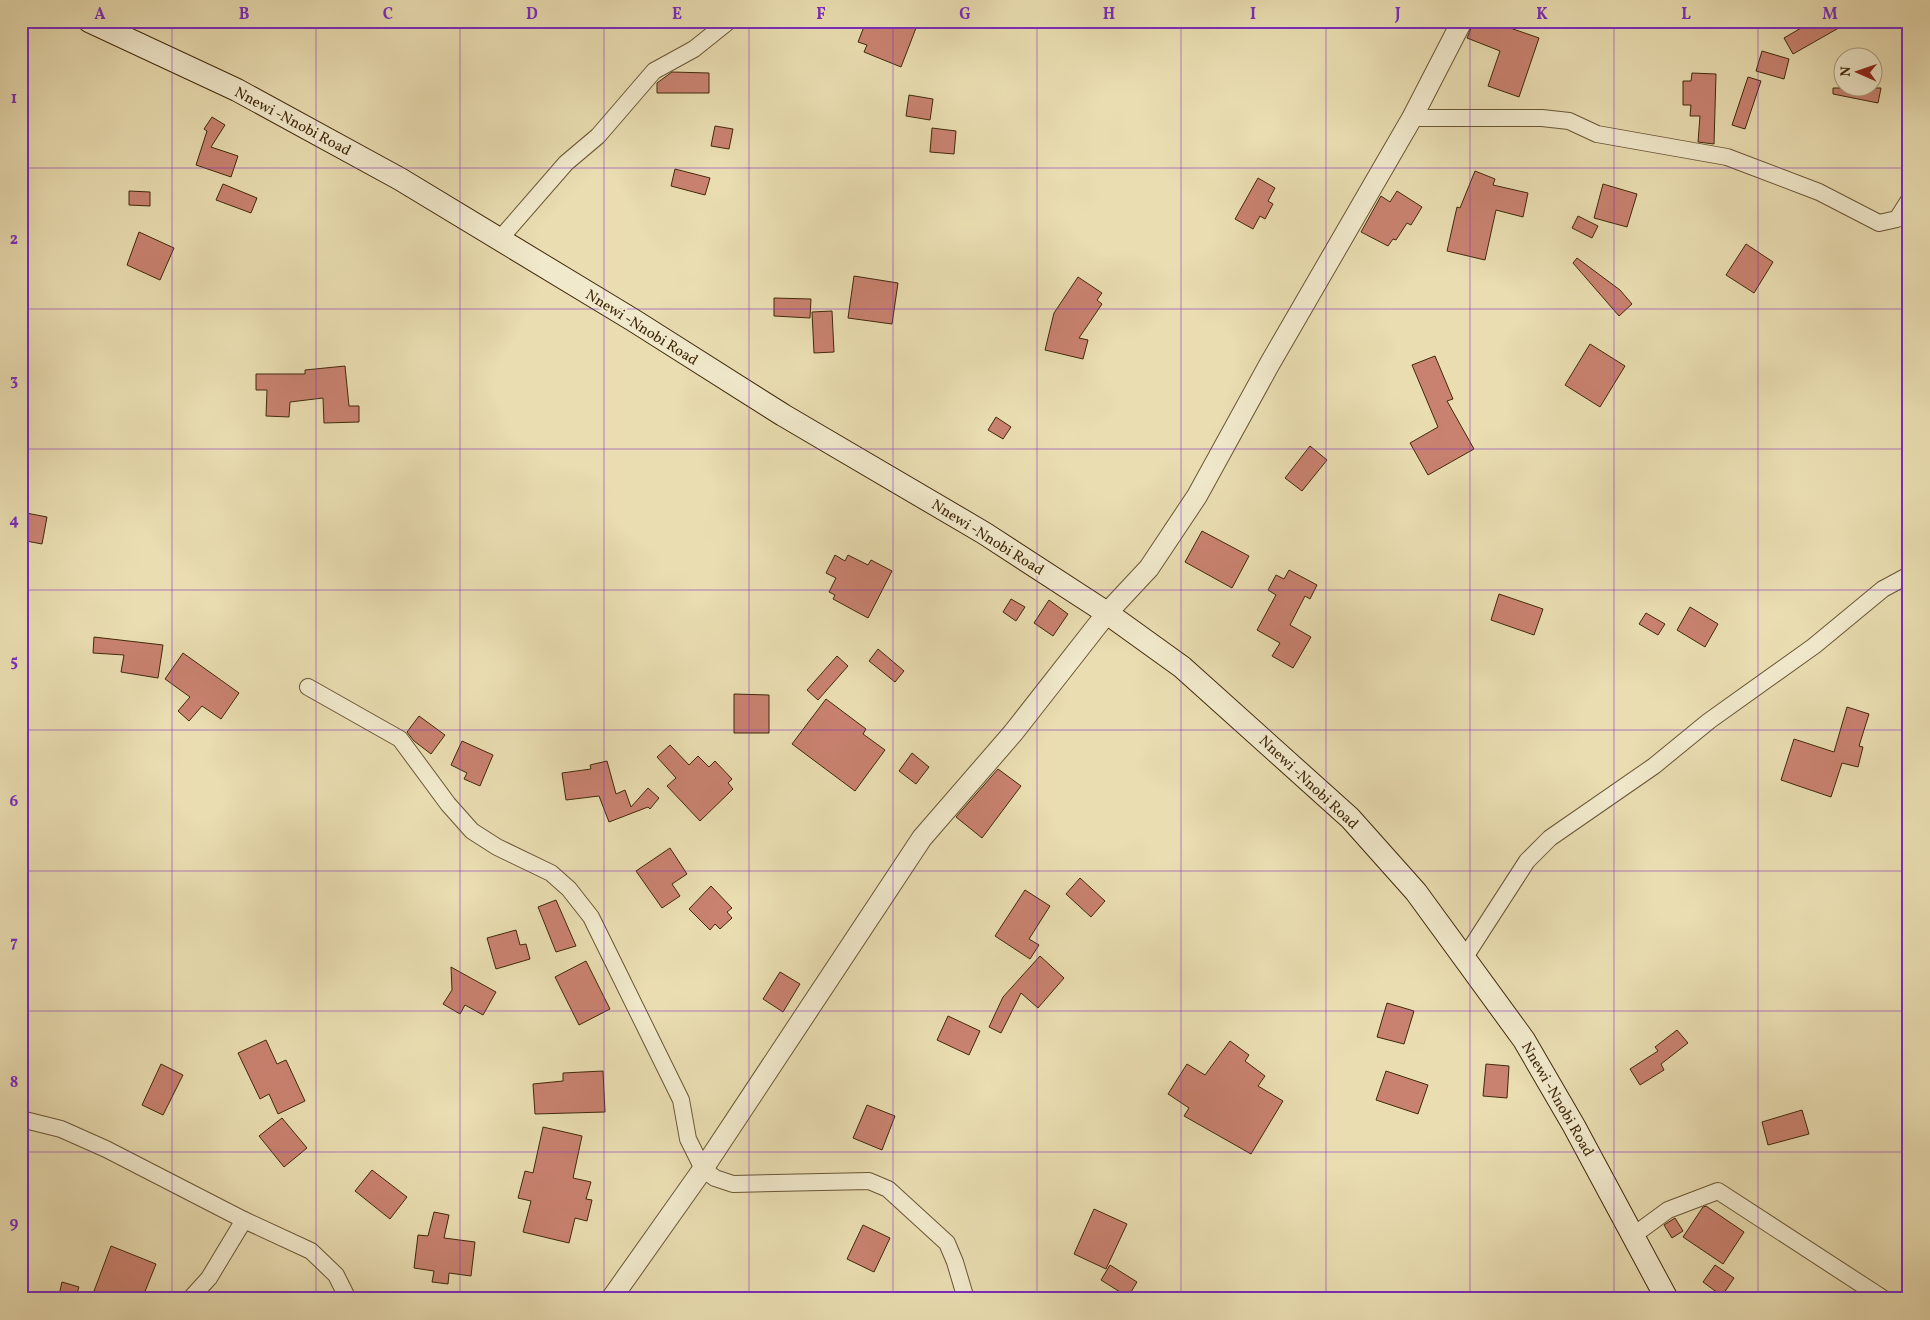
<svg xmlns="http://www.w3.org/2000/svg" width="1930" height="1320" viewBox="0 0 1930 1320" font-family="Vollkorn,serif">
<rect width="100%" height="100%" fill="#e9ddb1"/>
<filter id="stains"><feTurbulence type="fractalNoise" baseFrequency=".004" numOctaves="4"/><feColorMatrix values="0 0 0 0 .2 0 0 0 0 .09 0 0 0 0 .02 0 0 0 .5 -.17"/></filter>
<radialGradient id="worn" r=".72"><stop offset=".6" stop-color="#630" stop-opacity="0"/><stop offset="1" stop-color="#630" stop-opacity=".3"/></radialGradient>
<g fill="#c98270" stroke="#40290a">
<path d="M 876,21 L 900,21 L 916,28 L 901,67 L 864,52 L 867,45 L 858,42 L 865,24 L 874,27 Z"/>
<path d="M 1474,21 L 1490,21 L 1539,38 L 1519,97 L 1488,86 L 1500,51 L 1467,38 Z"/>
<path d="M 1813,21 L 1851,21 L 1793,54 L 1784,38 Z"/>
<path d="M 1762,51 L 1789,59 L 1784,79 L 1756,71 Z"/>
<path d="M 672,72 L 709,73 L 709,93 L 657,93 L 657,83 Z"/>
<path d="M 1692,73 L 1716,74 L 1714,144 L 1698,142 L 1700,116 L 1690,116 L 1691,105 L 1683,105 L 1683,81 L 1691,81 Z"/>
<path d="M 1748,77 L 1761,81 L 1745,129 L 1732,125 Z"/>
<path d="M 1833,88 L 1881,88 L 1878,103 L 1833,94 Z"/>
<path d="M 909,95 L 933,99 L 930,120 L 906,116 Z"/>
<path d="M 212,117 L 225,125 L 211,147 L 238,156 L 231,177 L 196,165 L 207,131 L 204,129 Z"/>
<path d="M 715,126 L 733,129 L 729,149 L 711,146 Z"/>
<path d="M 932,128 L 956,131 L 954,154 L 930,152 Z"/>
<path d="M 675,169 L 710,178 L 705,195 L 671,186 Z"/>
<path d="M 1475,171 L 1495,179 L 1493,185 L 1528,193 L 1523,217 L 1496,210 L 1485,260 L 1447,251 L 1457,207 L 1460,208 Z"/>
<path d="M 1258,178 L 1275,188 L 1268,201 L 1273,204 L 1265,219 L 1260,216 L 1253,229 L 1235,219 Z"/>
<path d="M 223,184 L 257,198 L 251,213 L 216,200 Z"/>
<path d="M 1603,184 L 1637,194 L 1627,227 L 1594,218 Z"/>
<path d="M 129,191 L 150,192 L 150,206 L 129,205 Z"/>
<path d="M 1397,191 L 1422,207 L 1411,225 L 1407,223 L 1396,240 L 1393,239 L 1388,246 L 1361,232 L 1381,196 L 1390,202 Z"/>
<path d="M 1578,216 L 1598,226 L 1592,238 L 1572,228 Z"/>
<path d="M 139,232 L 174,248 L 160,280 L 127,265 Z"/>
<path d="M 1746,244 L 1773,262 L 1754,293 L 1726,275 Z"/>
<path d="M 1577,258 L 1620,290 L 1632,304 L 1619,316 L 1573,263 Z"/>
<path d="M 854,276 L 898,283 L 892,324 L 848,318 Z"/>
<path d="M 1078,277 L 1102,293 L 1097,300 L 1102,304 L 1079,338 L 1088,340 L 1083,359 L 1045,350 L 1054,313 Z"/>
<path d="M 774,298 L 811,299 L 810,318 L 774,316 Z"/>
<path d="M 832,311 L 834,352 L 814,353 L 812,312 Z"/>
<path d="M 1590,344 L 1625,366 L 1600,407 L 1565,385 Z"/>
<path d="M 1435,356 L 1453,399 L 1447,401 L 1474,449 L 1428,475 L 1410,443 L 1438,427 L 1412,365 Z"/>
<path d="M 345,366 L 349,406 L 359,406 L 359,422 L 324,423 L 323,398 L 290,402 L 289,417 L 266,416 L 267,390 L 256,390 L 256,374 L 305,374 L 305,370 Z"/>
<path d="M 996,417 L 1011,427 L 1003,439 L 988,430 Z"/>
<path d="M 1310,446 L 1327,460 L 1302,491 L 1285,478 Z"/>
<path d="M 21,512 L 47,517 L 42,544 L 21,540 Z"/>
<path d="M 1202,531 L 1249,556 L 1232,588 L 1185,562 Z"/>
<path d="M 835,555 L 845,561 L 848,555 L 868,565 L 871,560 L 892,571 L 868,618 L 833,599 L 835,595 L 829,592 L 836,578 L 826,573 Z"/>
<path d="M 1289,570 L 1317,585 L 1310,599 L 1305,596 L 1290,625 L 1311,637 L 1293,668 L 1272,656 L 1280,643 L 1257,630 L 1276,595 L 1268,590 L 1276,575 L 1284,579 Z"/>
<path d="M 1499,594 L 1543,609 L 1534,635 L 1491,620 Z"/>
<path d="M 1011,599 L 1025,607 L 1016,621 L 1003,612 Z"/>
<path d="M 1049,600 L 1068,614 L 1053,636 L 1034,623 Z"/>
<path d="M 1690,607 L 1718,624 L 1705,647 L 1677,630 Z"/>
<path d="M 1646,613 L 1665,624 L 1658,635 L 1639,624 Z"/>
<path d="M 94,637 L 163,645 L 158,678 L 121,672 L 124,655 L 93,653 Z"/>
<path d="M 878,649 L 904,671 L 895,682 L 869,661 Z"/>
<path d="M 183,653 L 239,693 L 221,719 L 202,706 L 189,721 L 178,711 L 190,697 L 165,679 Z"/>
<path d="M 837,656 L 848,666 L 818,700 L 807,690 Z"/>
<path d="M 734,694 L 769,695 L 769,733 L 734,733 Z"/>
<path d="M 826,699 L 866,729 L 863,734 L 885,750 L 855,791 L 792,744 Z"/>
<path d="M 1847,707 L 1869,714 L 1859,746 L 1863,747 L 1858,767 L 1842,763 L 1831,797 L 1781,780 L 1794,739 L 1834,752 Z"/>
<path d="M 419,716 L 445,735 L 431,754 L 414,741 L 407,732 Z"/>
<path d="M 462,741 L 493,755 L 480,786 L 464,779 L 467,773 L 451,765 Z"/>
<path d="M 670,745 L 689,765 L 698,756 L 709,767 L 715,761 L 732,779 L 728,783 L 733,789 L 700,821 L 667,786 L 676,778 L 657,757 Z"/>
<path d="M 912,753 L 929,767 L 916,784 L 899,771 Z"/>
<path d="M 607,761 L 616,794 L 625,790 L 631,807 L 648,788 L 659,798 L 650,809 L 648,807 L 609,822 L 599,796 L 566,800 L 562,773 L 591,769 L 590,765 Z"/>
<path d="M 998,769 L 1021,786 L 982,838 L 956,817 Z"/>
<path d="M 670,848 L 687,874 L 672,884 L 680,896 L 662,908 L 636,871 Z"/>
<path d="M 1080,878 L 1105,901 L 1091,917 L 1066,894 Z"/>
<path d="M 711,886 L 732,908 L 727,912 L 732,918 L 720,929 L 715,924 L 710,930 L 689,909 Z"/>
<path d="M 1025,890 L 1050,906 L 1029,939 L 1039,945 L 1030,959 L 995,936 Z"/>
<path d="M 556,900 L 576,946 L 556,952 L 538,907 Z"/>
<path d="M 516,930 L 520,945 L 526,944 L 530,959 L 496,969 L 487,938 Z"/>
<path d="M 1040,956 L 1064,978 L 1038,1008 L 1021,993 L 1001,1033 L 989,1027 L 1003,997 Z"/>
<path d="M 586,961 L 610,1009 L 579,1025 L 555,977 Z"/>
<path d="M 451,967 L 496,992 L 483,1015 L 465,1005 L 460,1014 L 443,1004 L 452,990 Z"/>
<path d="M 780,972 L 800,984 L 783,1012 L 763,999 Z"/>
<path d="M 1387,1003 L 1414,1011 L 1404,1044 L 1377,1037 Z"/>
<path d="M 948,1016 L 980,1031 L 969,1055 L 937,1040 Z"/>
<path d="M 1677,1030 L 1688,1043 L 1661,1064 L 1664,1070 L 1640,1085 L 1630,1069 L 1658,1051 L 1655,1047 Z"/>
<path d="M 266,1040 L 277,1064 L 286,1060 L 305,1101 L 278,1114 L 269,1094 L 260,1099 L 238,1053 Z"/>
<path d="M 1230,1041 L 1249,1055 L 1245,1061 L 1265,1076 L 1258,1086 L 1283,1101 L 1251,1154 L 1184,1116 L 1189,1108 L 1168,1094 L 1187,1064 L 1205,1075 Z"/>
<path d="M 161,1064 L 183,1075 L 163,1115 L 142,1105 Z"/>
<path d="M 1486,1064 L 1509,1066 L 1507,1098 L 1483,1096 Z"/>
<path d="M 603,1071 L 605,1112 L 535,1114 L 533,1084 L 563,1081 L 563,1073 Z"/>
<path d="M 1386,1071 L 1428,1085 L 1418,1114 L 1376,1100 Z"/>
<path d="M 867,1105 L 895,1116 L 882,1150 L 853,1138 Z"/>
<path d="M 1802,1110 L 1809,1134 L 1768,1145 L 1762,1122 Z"/>
<path d="M 282,1118 L 307,1148 L 284,1167 L 259,1136 Z"/>
<path d="M 543,1127 L 582,1136 L 573,1178 L 591,1182 L 586,1199 L 592,1200 L 587,1221 L 575,1218 L 569,1243 L 523,1232 L 531,1201 L 518,1198 L 525,1171 L 533,1173 Z"/>
<path d="M 372,1170 L 407,1197 L 390,1219 L 355,1191 Z"/>
<path d="M 1706,1206 L 1744,1232 L 1723,1264 L 1683,1237 L 1703,1207 Z"/>
<path d="M 1094,1209 L 1127,1224 L 1106,1269 L 1074,1254 Z"/>
<path d="M 434,1212 L 449,1215 L 444,1238 L 475,1242 L 471,1276 L 449,1273 L 448,1284 L 432,1282 L 434,1271 L 414,1268 L 418,1235 L 428,1236 Z"/>
<path d="M 1675,1218 L 1683,1231 L 1672,1238 L 1664,1225 Z"/>
<path d="M 863,1225 L 890,1238 L 874,1272 L 847,1259 Z"/>
<path d="M 111,1246 L 156,1264 L 142,1299 L 113,1299 L 94,1291 Z"/>
<path d="M 1110,1265 L 1137,1282 L 1128,1297 L 1101,1280 Z"/>
<path d="M 1715,1265 L 1734,1278 L 1722,1296 L 1703,1282 Z"/>
<path d="M 62,1282 L 79,1287 L 75,1299 L 58,1299 Z"/>
</g>
<g fill="none" stroke-linecap="round" stroke-linejoin="round">
<defs>
<g id="minor">
<path d="M 1412,118 L 1542,118 L 1569,121 L 1597,134 L 1727,157 L 1819,192 L 1879,223 L 1897,219 L 1909,200"/>
<path d="M 499,240 L 566,163 L 598,136 L 654,71 L 694,49 L 729,21"/>
<path d="M 308,687 L 400,739 L 448,804 L 472,831 L 497,847 L 551,873 L 569,889 L 591,917 L 681,1100 L 688,1139 L 703,1169 L 715,1178 L 733,1184 L 869,1181 L 888,1189 L 947,1243 L 955,1262 L 966,1299"/>
<path d="M 1465,957 L 1527,861 L 1550,838 L 1654,766 L 1709,721 L 1814,646 L 1883,589 L 1909,575"/>
<path d="M 21,1119 L 61,1129 L 106,1149 L 244,1220 L 311,1251 L 336,1275 L 348,1299"/>
<path d="M 1634,1235 L 1668,1210 L 1718,1191 L 1884,1299"/>
<path d="M 190,1299 L 209,1278 L 244,1220"/>
</g>
<path id="tertiary" d="M 611,1299 L 703,1169 L 922,838 L 1013,733 L 1107,613 L 1149,568 L 1197,496 L 1269,365 L 1412,118 L 1462,21"/>
<path id="secondary" d="M 89,21 L 237,90 L 400,179 L 633,320 L 783,415 L 984,533 L 1107,613 L 1182,667 L 1350,818 L 1416,892 L 1524,1040 L 1574,1126 L 1667,1299"/>
</defs>
<use href="#minor" stroke="#6a5634" stroke-width="18"/>
<use href="#tertiary" stroke="#6a5634" stroke-width="22"/>
<use href="#secondary" stroke="#40290a" stroke-width="24"/>
<use href="#minor" stroke="#f1e9cc" stroke-width="16"/>
<use href="#tertiary" stroke="#f1e9cc" stroke-width="20"/>
<use href="#secondary" stroke="#f1e9cc" stroke-width="22"/>
</g>
<path fill="none" stroke="#7b2cbf" stroke-width="1" stroke-opacity="0.55" d="M 172,21 L 172,1299M 316,21 L 316,1299M 460,21 L 460,1299M 604,21 L 604,1299M 749,21 L 749,1299M 893,21 L 893,1299M 1037,21 L 1037,1299M 1181,21 L 1181,1299M 1326,21 L 1326,1299M 1470,21 L 1470,1299M 1614,21 L 1614,1299M 1758,21 L 1758,1299M 21,168 L 1909,168M 21,309 L 1909,309M 21,449 L 1909,449M 21,590 L 1909,590M 21,730 L 1909,730M 21,871 L 1909,871M 21,1011 L 1909,1011M 21,1152 L 1909,1152"/>
<g text-anchor="middle" stroke-width="4" stroke-linejoin="round" paint-order="stroke">
<g font-size="15" fill="#40290a" stroke="#f1e9cc">
<text transform="translate(293 121) rotate(28)" y="5">Nnewi -Nnobi Road</text>
<text transform="translate(642 327) rotate(32)" y="5">Nnewi -Nnobi Road</text>
<text transform="translate(988 537) rotate(32)" y="5">Nnewi -Nnobi Road</text>
<text transform="translate(1309 782) rotate(43)" y="5">Nnewi -Nnobi Road</text>
<text transform="translate(1558 1099) rotate(60)" y="5">Nnewi -Nnobi Road</text>
</g>
</g>
<rect width="1930" height="1320" fill="none" stroke="#e9ddb1" stroke-width="55"/>
<g transform="translate(1858 72) rotate(272)"><circle r="24" fill="#f1e9cc" stroke="#aa9c7e"/>
<path d="M0-4L9 19L0 12L-9 19Z" fill="#8f2418"/>
<text y="-8" font-size="14" font-weight="bold" text-anchor="middle" fill="#40290a">N</text>
</g>
<rect x="28" y="28" width="1874" height="1264" fill="none" stroke="#7b2cbf" stroke-width="2"/>
<g font-size="16" text-anchor="middle" font-weight="bold" fill="#7b2cbf">
<text x="100" y="19">A</text>
<text x="244" y="19">B</text>
<text x="388" y="19">C</text>
<text x="532" y="19">D</text>
<text x="677" y="19">E</text>
<text x="821" y="19">F</text>
<text x="965" y="19">G</text>
<text x="1109" y="19">H</text>
<text x="1253" y="19">I</text>
<text x="1398" y="19">J</text>
<text x="1542" y="19">K</text>
<text x="1686" y="19">L</text>
<text x="1830" y="19">M</text>
<text x="14" y="103">1</text>
<text x="14" y="244">2</text>
<text x="14" y="385">3</text>
<text x="14" y="525">4</text>
<text x="14" y="666">5</text>
<text x="14" y="806">6</text>
<text x="14" y="947">7</text>
<text x="14" y="1087">8</text>
<text x="14" y="1228">9</text>
</g>
<rect width="100%" height="100%" filter="url(#stains)"/>
<rect width="100%" height="100%" fill="url(#worn)"/>
</svg>
